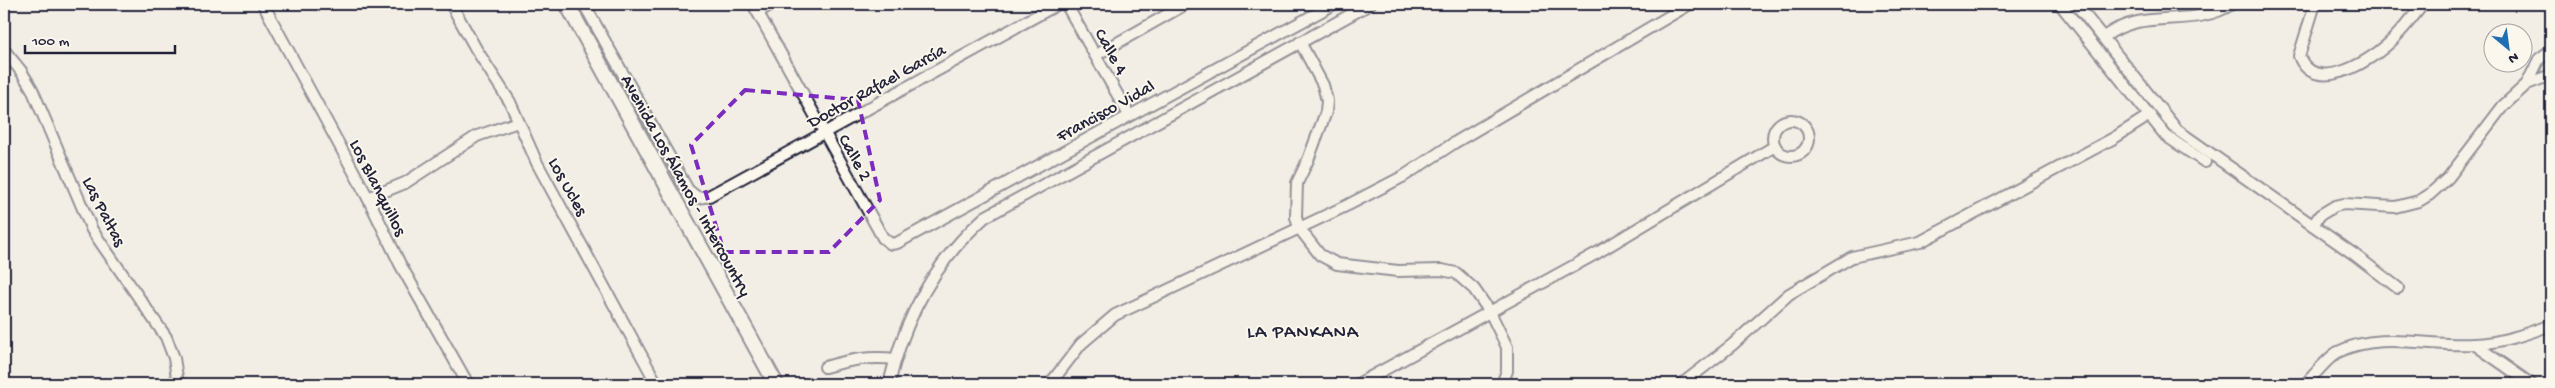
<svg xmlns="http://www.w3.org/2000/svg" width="2555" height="388" viewBox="0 0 2555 388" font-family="'Gochi Hand',sans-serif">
<rect width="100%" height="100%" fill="#f2eee5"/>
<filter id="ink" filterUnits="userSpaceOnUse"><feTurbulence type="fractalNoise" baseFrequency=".02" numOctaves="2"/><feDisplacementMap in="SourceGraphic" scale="10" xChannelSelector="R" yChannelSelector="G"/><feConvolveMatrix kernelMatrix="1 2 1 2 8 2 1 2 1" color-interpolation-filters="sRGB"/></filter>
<g filter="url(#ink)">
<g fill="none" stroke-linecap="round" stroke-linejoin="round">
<defs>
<g id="street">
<path d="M 263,4 L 368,198 L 400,264 L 468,384"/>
<path d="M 451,4 L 476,49 L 510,102 L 537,163 L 657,384"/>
<path d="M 584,4 L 688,190 L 698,198 L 709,196 L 1058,4"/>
<path d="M 753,4 L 883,238 L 891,244 L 897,243 L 1334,4"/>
<path d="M 1066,4 L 1129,115"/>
<path d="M 2060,4 L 2166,136 L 2205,162"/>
<path d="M 2076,4 L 2177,130 L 2355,255 L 2398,288"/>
<path d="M 2315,4 L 2299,56 C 2314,95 2367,63 2387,45 C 2401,33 2412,18 2423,4"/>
<path d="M 758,12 L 772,4"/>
<path d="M 2104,37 C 2144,6 2192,30 2232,4"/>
<path d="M 1300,42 L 1323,85 L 1327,101 L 1326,112 L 1308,160 L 1297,183 L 1296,217 L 1299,228 L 1320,255 L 1337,264 L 1398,271 L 1442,270 L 1456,273 L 1474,289 L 1490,312 L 1507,347 L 1507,371 L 1502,384"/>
<path d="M 4,50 L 21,71 L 32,89 L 92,230 L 166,337 L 174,358 L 178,384"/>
<path d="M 1096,55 L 1186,4"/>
<path d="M 2527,84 L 2551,75"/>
<circle cx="1791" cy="138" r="18"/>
<path d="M 368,198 L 405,183 L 477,136 L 518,122"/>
<path d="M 2313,225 L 2320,215 L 2335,206 L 2344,204 L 2395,207 L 2419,201 L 2429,195 L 2448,178 L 2503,106 L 2527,84 L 2539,59 L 2551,50"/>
<path d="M 2474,344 L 2531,384"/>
<path d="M 825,367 C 849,360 869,356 895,359"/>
<path d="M 889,384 C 904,320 935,261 985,217 L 1370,4"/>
<path d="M 1050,384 L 1081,344 L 1115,315 L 1348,205 L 1404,176 L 1454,143 L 1690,4"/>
<path d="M 1358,384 L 1597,253 L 1775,146"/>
<path d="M 1682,384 L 1732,345 L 1789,294 L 1852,257 L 1920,242 L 2114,138 L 2150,115"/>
<path d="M 2305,384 C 2314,376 2328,357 2338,352 C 2380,331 2429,347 2474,344 C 2501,343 2526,334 2551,325"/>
</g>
<path id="secondary" d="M 567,4 L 776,384"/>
</defs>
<use href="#street" stroke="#22223b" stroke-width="14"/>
<use href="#secondary" stroke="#22223b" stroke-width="18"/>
<use href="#street" stroke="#fbf7ec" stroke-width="10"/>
<use href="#secondary" stroke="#fbf7ec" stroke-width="14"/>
</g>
</g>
<path d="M0 0H2555V388H0ZM 745,90 L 858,100 L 880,200 L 829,252 L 724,252 L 691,145 Z" fill="#f2eee5" fill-opacity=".55" fill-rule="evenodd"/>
<path fill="none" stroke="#7b2cbf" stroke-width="4" stroke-dasharray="10 6" stroke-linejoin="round" d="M 745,90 L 858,100 L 880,200 L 829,252 L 724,252 L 691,145 Z"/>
<g text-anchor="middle" stroke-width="4" stroke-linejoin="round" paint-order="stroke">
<g font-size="18" fill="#22223b" stroke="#fbf7ec">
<text transform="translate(1112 51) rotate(61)" y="6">Calle 4</text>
<text transform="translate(876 85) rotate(-29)" y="6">Doctor Rafael García</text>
<text transform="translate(1105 110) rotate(-29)" y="6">Francisco Vidal</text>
<text transform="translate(856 157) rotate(61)" y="6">Calle 2</text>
<text transform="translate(687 185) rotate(61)" y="6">Avenida Los Álamos - Intercountry</text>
<text transform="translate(569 186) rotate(61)" y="6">Los Ucles</text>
<text transform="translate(379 187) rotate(63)" y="6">Los Blanquillos</text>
<text transform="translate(105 211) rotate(63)" y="6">Las Paltas</text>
</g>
<g font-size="19" letter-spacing="1" fill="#22223b" stroke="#fbf7ec">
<text x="1303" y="337">LA PANKANA</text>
</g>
</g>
<rect width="2555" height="388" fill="none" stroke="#fbf7ec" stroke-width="20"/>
<rect x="10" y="10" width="2535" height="368" fill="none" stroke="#22223b" stroke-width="2" filter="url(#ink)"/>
<g transform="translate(2508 48) rotate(151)"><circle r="24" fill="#fbf7ec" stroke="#a4a2a5"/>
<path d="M0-4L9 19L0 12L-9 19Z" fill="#1f6fb2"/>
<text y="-8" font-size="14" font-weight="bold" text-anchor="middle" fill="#22223b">N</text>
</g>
<path d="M25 45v8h150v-8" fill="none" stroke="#22223b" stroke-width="2.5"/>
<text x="32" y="45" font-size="15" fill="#22223b" stroke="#fbf7ec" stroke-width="4" paint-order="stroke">100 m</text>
</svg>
